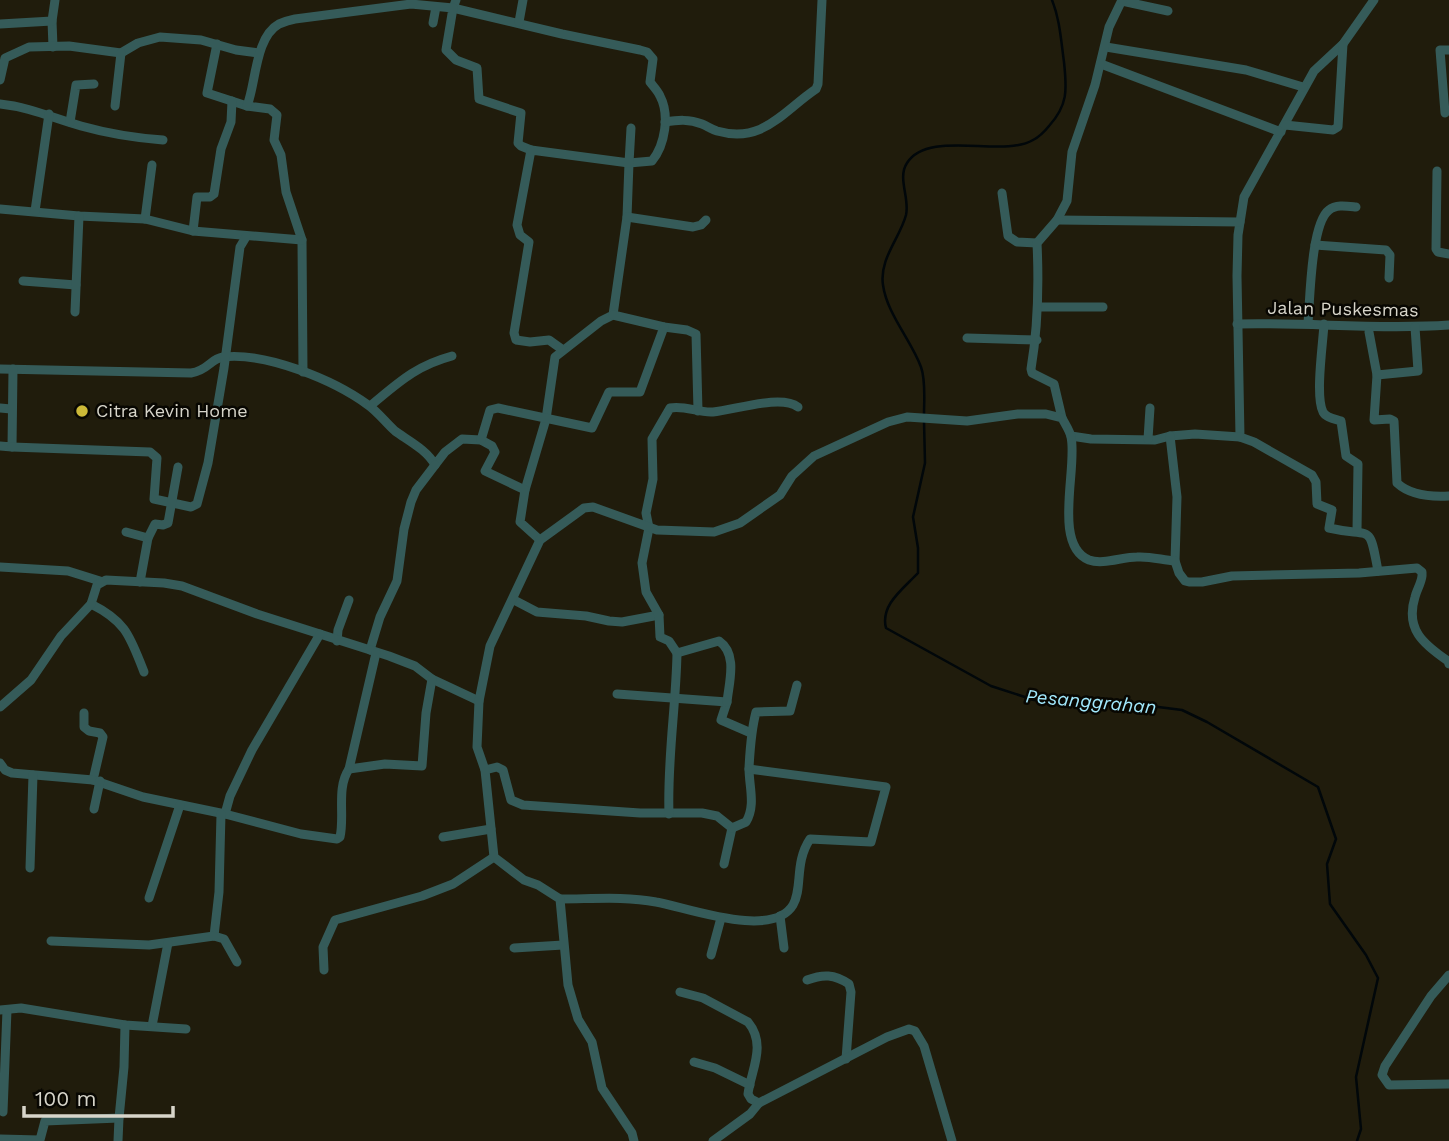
<svg xmlns="http://www.w3.org/2000/svg" width="1449" height="1141" viewBox="0 0 1449 1141" font-family="'Work Sans',sans-serif">
<rect width="100%" height="100%" fill="#201c0c"/>
<g fill="none" stroke-linecap="round" stroke-linejoin="round">
<g stroke="#01070a" stroke-width="2.5">
<path d="M 924,415 C 924,400 926,381 921,367 C 911,340 887,314 883,285 C 879,259 900,238 906,215 C 910,198 897,178 907,163 C 928,129 1003,158 1033,140 C 1039,137 1045,131 1049,126 C 1068,105 1067,90 1064,62 C 1061,41 1060,20 1052,0"/>
<path d="M 924,421 L 925,463 L 913,517 L 918,548 L 918,573 C 903,589 880,605 886,628 L 991,686 L 1034,700 L 1119,702 L 1182,710 L 1207,722 L 1318,787 L 1336,839 L 1327,864 L 1330,904 L 1366,955 L 1378,978 L 1356,1077 L 1361,1129 L 1357,1141"/>
</g>
<g stroke="#355b59" stroke-width="9">
<path d="M 456,0 L 453,8 L 562,34 L 640,50 L 647,52 L 653,59 L 650,82 C 653,86 658,91 660,96 C 670,115 665,145 652,161 L 629,163 L 627,217 L 613,315 L 601,321 L 555,357 L 546,419 L 525,490"/>
<path d="M 1374,0 L 1343,44 L 1314,71 L 1244,197 L 1238,235 L 1237,276 L 1240,437 L 1254,442 L 1312,475 L 1316,482 L 1317,504 L 1332,510 L 1329,528 C 1372,538 1369,521 1378,571"/>
<path d="M 1122,1 L 1168,11"/>
<path d="M 52,21 L 53,47"/>
<path d="M 519,22 L 523,0"/>
<path d="M 433,23 L 436,7"/>
<path d="M 0,24 L 52,21 L 55,0"/>
<path d="M 217,44 L 207,93 L 247,106 L 270,109 L 277,115 L 274,140 L 281,155 L 286,192 L 302,240 L 303,372"/>
<path d="M 1106,47 L 1246,70 L 1303,87"/>
<path d="M 1101,64 L 1281,132"/>
<path d="M 0,80 L 5,58 L 29,47 L 69,46 L 121,53 L 138,43 L 160,37 L 201,40 L 236,50 L 259,53"/>
<path d="M 0,104 C 29,107 53,118 81,126 C 106,133 136,138 163,140"/>
<path d="M 115,106 L 121,53"/>
<path d="M 247,106 C 256,84 255,37 279,24 C 284,22 290,20 295,19 L 411,4 L 453,8 L 446,50 L 456,60 L 477,68 L 479,99 L 521,113 L 518,143 L 521,146 L 531,150"/>
<path d="M 1445,113 L 1440,50 L 1449,50"/>
<path d="M 70,122 L 76,85 L 94,84"/>
<path d="M 665,122 C 678,120 689,119 702,124 C 707,126 711,129 717,131 C 763,144 782,112 816,89 L 818,84 L 822,0"/>
<path d="M 1285,125 L 1333,130 L 1338,127 L 1343,44"/>
<path d="M 1437,171 L 1436,249 L 1438,252 L 1449,254"/>
<path d="M 1002,193 L 1008,236 L 1017,242 L 1037,243"/>
<path d="M 0,209 L 79,216 L 145,219 L 193,231 L 302,240"/>
<path d="M 35,211 L 49,114"/>
<path d="M 627,217 L 693,227 L 701,225 L 706,220"/>
<path d="M 145,219 L 152,165"/>
<path d="M 1057,220 L 1240,222"/>
<path d="M 193,231 L 197,197 L 210,197 L 214,194 L 221,149 L 231,122 L 232,101"/>
<path d="M 1315,245 L 1386,250 L 1390,255 L 1389,278"/>
<path d="M 23,281 L 76,285"/>
<path d="M 1038,307 L 1103,307"/>
<path d="M 75,312 L 79,216"/>
<path d="M 613,315 L 664,327 L 687,330 L 696,334 L 698,411"/>
<path d="M 1308,323 C 1310,300 1311,223 1329,210 C 1336,204 1347,206 1356,207"/>
<path d="M 1237,324 C 1308,322 1378,330 1449,325"/>
<path d="M 1324,324 C 1323,343 1315,397 1323,412 C 1326,418 1336,419 1341,421 L 1346,456 L 1358,464 L 1357,531"/>
<path d="M 1369,332 L 1377,375 L 1374,420 L 1390,419 L 1394,421 L 1397,483 C 1410,495 1432,497 1449,496"/>
<path d="M 967,338 L 1037,340"/>
<path d="M 563,350 L 549,340 L 530,342 L 516,340 L 514,333 L 529,242 L 520,235 L 517,225 L 531,150 L 629,163 L 631,128"/>
<path d="M 0,369 L 191,373 C 209,370 210,359 223,357 C 266,352 334,380 368,405 C 378,412 386,423 395,431 C 409,441 427,450 435,465 L 445,452 L 462,439 L 481,440 L 492,446 L 495,452 L 485,471 L 525,490 L 520,522 L 540,540"/>
<path d="M 1377,375 L 1418,371 L 1415,327"/>
<path d="M 370,406 C 398,383 415,366 452,356"/>
<path d="M 0,408 L 11,409"/>
<path d="M 1062,418 L 1054,384 L 1032,373 L 1031,369 C 1038,327 1039,285 1037,243 L 1057,220 L 1067,201 L 1072,152 L 1095,85 L 1109,27 L 1122,0"/>
<path d="M 1071,436 L 1091,439 L 1155,440 L 1170,436 L 1195,434 L 1240,437"/>
<path d="M 1170,436 L 1177,497 L 1175,561"/>
<path d="M 1148,439 L 1150,408"/>
<path d="M 481,440 L 490,410 L 498,408 L 592,428 L 609,392 L 640,392 L 664,327"/>
<path d="M 0,446 L 12,447 L 13,369"/>
<path d="M 12,447 L 150,452 L 157,458 L 154,499 L 191,507 L 197,504 L 208,463 L 224,368 L 240,247 L 246,237"/>
<path d="M 126,532 L 148,538 L 140,582"/>
<path d="M 148,538 L 155,524 L 163,525 L 168,523 L 178,467"/>
<path d="M 0,567 L 68,571 L 100,581"/>
<path d="M 514,600 L 537,612 L 586,616 L 609,621 L 622,622 L 659,615"/>
<path d="M 91,604 C 127,622 130,637 144,672"/>
<path d="M 337,641 L 338,630 L 349,600"/>
<path d="M 370,650 L 380,617 L 397,581 L 404,529 L 411,502 L 416,490 L 435,465"/>
<path d="M 617,694 L 727,702 L 721,720 L 751,733"/>
<path d="M 727,702 C 729,682 738,654 719,641 L 677,653 L 669,641 L 660,637 L 659,615 L 646,592 L 642,563 L 649,528 L 646,513 L 653,479 L 652,439 L 670,408 C 685,405 698,413 713,412 C 735,410 781,394 798,407"/>
<path d="M 0,707 L 31,680 L 61,636 L 91,604 L 97,585 L 106,580 L 164,583 L 182,586 L 257,614 L 389,656 L 415,666 L 432,679 L 479,701"/>
<path d="M 84,713 L 84,727 L 89,731 L 100,733 L 103,737 L 93,780"/>
<path d="M 0,763 L 5,770 L 12,773 L 93,780 L 143,797 L 225,814 L 301,834 L 337,839 L 340,837 C 345,816 336,788 349,769 L 385,764 L 422,766 L 426,713 L 432,679"/>
<path d="M 349,769 L 376,653"/>
<path d="M 485,770 L 497,767 L 503,770 L 511,800 L 523,805 L 640,813 L 702,813 L 717,816 L 732,828 L 724,864"/>
<path d="M 94,809 L 100,781"/>
<path d="M 225,814 L 230,796 L 252,750 L 320,634"/>
<path d="M 669,814 C 667,760 676,707 677,653"/>
<path d="M 732,828 L 746,822 C 756,805 749,787 749,768 C 750,749 751,731 756,712 L 790,711 L 797,685"/>
<path d="M 443,837 L 491,829"/>
<path d="M 30,868 L 33,775"/>
<path d="M 149,898 L 180,805"/>
<path d="M 560,899 C 592,899 625,896 656,902 C 686,907 772,940 793,905 C 803,888 794,863 810,839 L 871,842 L 886,787 L 749,769"/>
<path d="M 780,916 L 784,948"/>
<path d="M 214,936 L 219,892 L 221,814"/>
<path d="M 51,941 L 149,945 L 214,936 L 224,939 L 237,962"/>
<path d="M 514,948 L 563,945"/>
<path d="M 711,955 L 721,918"/>
<path d="M 324,970 L 323,947 L 335,920 L 422,896 L 453,884 L 494,857"/>
<path d="M 1449,975 L 1431,996 L 1385,1066 L 1382,1075 L 1389,1085 L 1449,1084"/>
<path d="M 807,980 C 823,974 834,974 849,984 L 851,992 L 846,1059"/>
<path d="M 680,992 L 703,998 L 748,1022 C 767,1045 751,1070 748,1094 L 751,1099 L 759,1103"/>
<path d="M 0,1010 L 21,1008 L 125,1025 L 186,1029"/>
<path d="M 152,1026 L 168,943"/>
<path d="M 694,1062 L 715,1068 L 750,1085"/>
<path d="M 3,1112 L 7,1010"/>
<path d="M 0,1139 L 40,1140 L 45,1121 L 119,1118 L 124,1067 L 125,1025"/>
<path d="M 118,1141 L 119,1118"/>
<path d="M 634,1141 L 632,1133 L 602,1088 L 592,1042 L 578,1019 L 568,985 L 560,899 L 538,885 L 524,880 L 494,857 L 485,770 L 477,747 L 479,701 L 490,646 L 540,540 L 584,508 L 593,507 L 657,530 L 714,532 L 740,523 L 780,495 L 792,476 L 814,456 L 888,422 L 907,417 L 967,421 L 1018,414 L 1046,414 L 1062,418 C 1065,424 1070,431 1071,437 C 1078,467 1052,545 1089,560 C 1103,565 1122,557 1137,557 C 1150,556 1162,560 1175,561 L 1179,573 L 1185,581 L 1189,582 L 1202,582 L 1232,576 L 1359,573 L 1417,568 L 1422,572 L 1422,576 C 1421,584 1417,589 1415,597 C 1405,629 1423,644 1448,661 L 1449,664"/>
<path d="M 713,1141 L 750,1114 L 759,1103 L 887,1037 L 909,1029 L 915,1031 L 924,1046 L 952,1141"/>
</g>
</g>
<circle fill="#ccb938" stroke="#080702" stroke-width="2.5" cx="82" cy="411" r="7"/>
<g text-anchor="middle" stroke-width="5" stroke-linejoin="round" paint-order="stroke">
<g font-size="18" fill="#d7d5ca" stroke="#080702">
<text transform="translate(1343 309) rotate(1)" y="6">Jalan Puskesmas</text>
</g>
<g font-size="18" fill="#d7d5ca" stroke="#080702" text-anchor="start">
<text x="96" y="417">Citra Kevin Home</text>
</g>
<g font-size="19" font-style="italic" fill="#a2e9fd" stroke="#080702">
<text transform="translate(1091 701) rotate(5)" y="7">Pesanggrahan</text>
</g>
</g>
<path d="M24 1106v10h149v-10" fill="none" stroke="#d7d5ca" stroke-width="3.5"/>
<text x="35" y="1106" font-size="21" fill="#d7d5ca" stroke="#080702" stroke-width="5" paint-order="stroke">100 m</text>
</svg>
